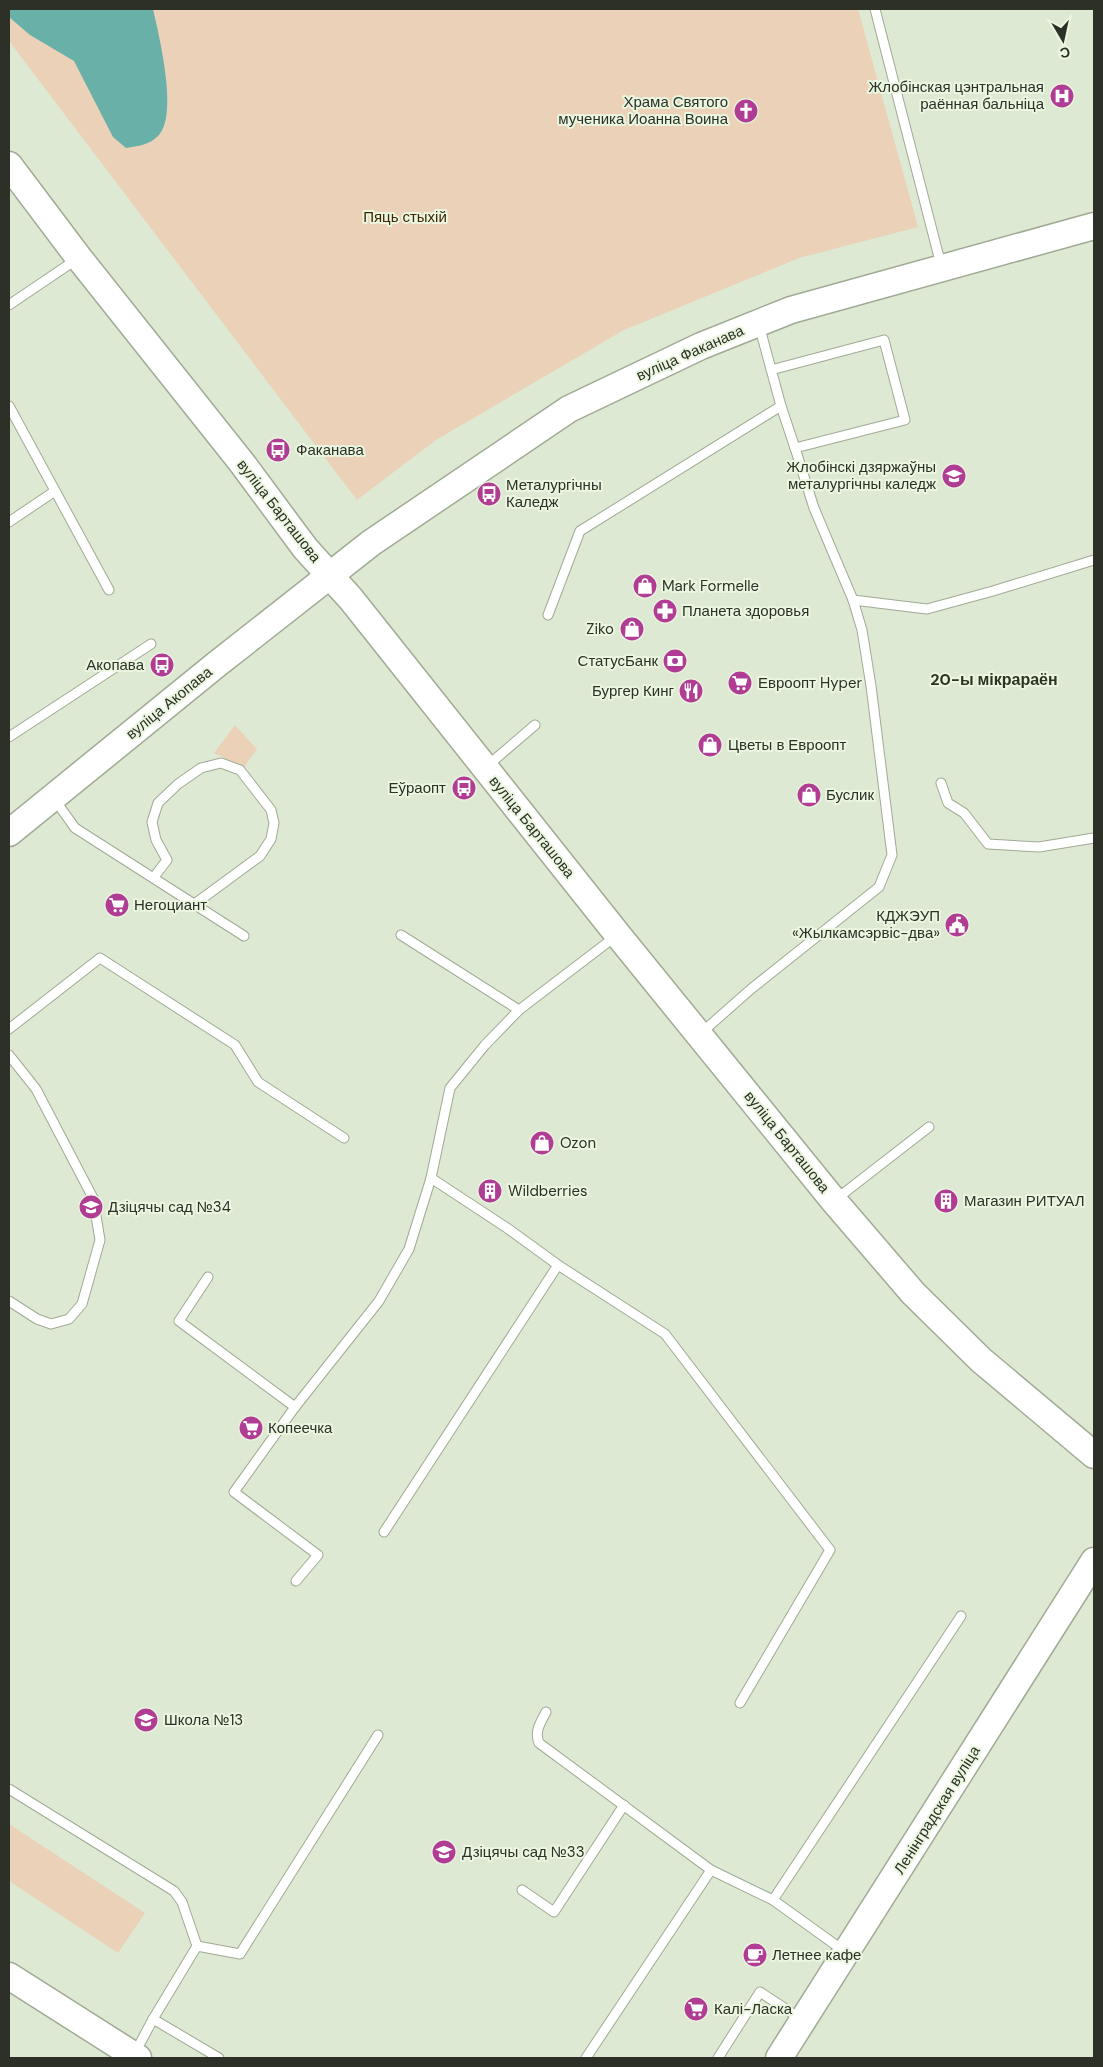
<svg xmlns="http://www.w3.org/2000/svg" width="1103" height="2067" viewBox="0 0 1103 2067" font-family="'DM Sans',sans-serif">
<rect width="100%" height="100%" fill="#dee9d3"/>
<g fill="#ead1b7">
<path d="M 9,9 L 858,9 L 918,227 L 799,258 L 624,330 L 436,440 L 357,500 L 9,41 Z"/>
<path d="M 235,725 L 257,749 L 244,767 L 214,753 Z"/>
<path d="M 9,1824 L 145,1913 L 118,1953 L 9,1881 Z"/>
</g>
<path fill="#69b0a9" d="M 9,9 L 153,9 C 159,36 179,116 158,136 C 149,145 138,146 126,148 L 113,137 L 74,61 L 30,35 L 9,17 Z"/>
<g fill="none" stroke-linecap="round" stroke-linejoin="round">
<defs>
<g id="service">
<path d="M 875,9 L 941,265"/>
<path d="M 9,305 L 77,259"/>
<path d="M 759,325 L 781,406 L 795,448 L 905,420 L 884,340 L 771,370"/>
<path d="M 9,406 L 109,590"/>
<path d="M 9,522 L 55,491"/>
<path d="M 853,600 L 927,609 L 993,591 L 1094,560"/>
<path d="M 548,615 L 580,531 L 781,406"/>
<path d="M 9,737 L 151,644"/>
<path d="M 486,767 L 535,725"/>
<path d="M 941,783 L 948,803 L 964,813 L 988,844 L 1039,847 L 1094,838"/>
<path d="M 55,800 L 75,828 L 244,936"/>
<path d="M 154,877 L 167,860 L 156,840 L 152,822 L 158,803 L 178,784 L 201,768 L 221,763 L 240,770 L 271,810 L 274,823 L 271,839 L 260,856 L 196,903"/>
<path d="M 401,935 L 519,1010"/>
<path d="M 616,936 L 519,1010 L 485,1045 L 450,1088 L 431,1178 L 507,1228 L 558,1265 L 665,1334 L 830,1550 L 740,1703"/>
<path d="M 9,1029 L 100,958 L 235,1045 L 258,1082 L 344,1138"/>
<path d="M 700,1034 L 751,989 L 879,887 L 892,855 L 871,686 L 862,630 L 853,600 L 814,508 L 795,448"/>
<path d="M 9,1055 L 36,1089 L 93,1198 L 100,1240 L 82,1304 L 69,1319 L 51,1324 L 37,1319 L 9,1301"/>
<path d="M 835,1200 L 929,1127"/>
<path d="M 208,1277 L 179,1321 L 295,1407"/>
<path d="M 384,1532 L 558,1265"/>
<path d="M 296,1581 L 318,1555 L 234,1492 L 295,1407 L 379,1301 L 409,1249 L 431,1178"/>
<path d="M 546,1712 C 541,1722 534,1731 539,1743 L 711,1870 L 773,1900 L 844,1951"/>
<path d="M 9,1789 L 174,1891 L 182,1902 L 197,1946"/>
<path d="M 522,1890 L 554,1912 L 624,1805"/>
<path d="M 773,1900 L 961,1616"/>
<path d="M 153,2019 L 219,2058"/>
<path d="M 135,2053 L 153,2019 L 197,1946 L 240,1954 L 378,1735"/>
<path d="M 586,2058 L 711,1870"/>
<path d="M 718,2058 L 760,1992 L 801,2019"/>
</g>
<g id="secondary">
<path d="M 9,165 L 79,258 L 242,463 L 305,548 L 351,599 L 618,935 L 834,1201 L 913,1293 L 981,1360 L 1094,1455"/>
<path d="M 9,833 L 217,664 L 371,543 L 569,409 L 701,346 L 791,310 L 1094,226"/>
<path d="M 9,1976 L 138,2058"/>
<path d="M 779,2058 L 1094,1561"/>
</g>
</defs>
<use href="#service" stroke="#a0aa95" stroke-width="11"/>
<use href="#secondary" stroke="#a0aa95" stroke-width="29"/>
<use href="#service" stroke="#fff" stroke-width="9"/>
<use href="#secondary" stroke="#fff" stroke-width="26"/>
</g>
<defs>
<symbol id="hospital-disc" viewBox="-11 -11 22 22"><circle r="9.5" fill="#b03c94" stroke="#ebf6e0"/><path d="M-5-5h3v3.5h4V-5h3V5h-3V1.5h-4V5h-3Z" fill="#fff"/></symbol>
<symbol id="church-disc" viewBox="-11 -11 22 22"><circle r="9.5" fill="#b03c94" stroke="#ebf6e0"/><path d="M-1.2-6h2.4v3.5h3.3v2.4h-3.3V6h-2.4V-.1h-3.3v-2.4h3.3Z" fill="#fff"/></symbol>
<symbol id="bus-disc" viewBox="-11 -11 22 22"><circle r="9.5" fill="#b03c94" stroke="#ebf6e0"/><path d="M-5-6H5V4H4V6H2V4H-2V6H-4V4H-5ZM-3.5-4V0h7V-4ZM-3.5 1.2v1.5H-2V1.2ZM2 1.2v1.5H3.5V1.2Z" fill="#fff"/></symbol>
<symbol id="university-disc" viewBox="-11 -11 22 22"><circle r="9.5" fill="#b03c94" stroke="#ebf6e0"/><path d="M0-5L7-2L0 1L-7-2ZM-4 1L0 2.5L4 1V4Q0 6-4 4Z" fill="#fff"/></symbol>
<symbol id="shop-disc" viewBox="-11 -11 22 22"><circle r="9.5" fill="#b03c94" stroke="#ebf6e0"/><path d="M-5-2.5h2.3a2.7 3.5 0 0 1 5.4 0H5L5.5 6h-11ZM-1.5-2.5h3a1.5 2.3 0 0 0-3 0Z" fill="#fff"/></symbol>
<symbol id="pharmacy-disc" viewBox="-11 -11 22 22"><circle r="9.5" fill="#b03c94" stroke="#ebf6e0"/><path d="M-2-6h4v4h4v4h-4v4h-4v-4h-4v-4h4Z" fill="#fff"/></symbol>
<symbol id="bank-disc" viewBox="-11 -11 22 22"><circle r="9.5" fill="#b03c94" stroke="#ebf6e0"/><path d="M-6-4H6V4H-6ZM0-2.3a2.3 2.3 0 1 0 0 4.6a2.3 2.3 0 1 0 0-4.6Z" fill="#fff"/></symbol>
<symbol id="supermarket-disc" viewBox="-11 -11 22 22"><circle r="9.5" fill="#b03c94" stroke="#ebf6e0"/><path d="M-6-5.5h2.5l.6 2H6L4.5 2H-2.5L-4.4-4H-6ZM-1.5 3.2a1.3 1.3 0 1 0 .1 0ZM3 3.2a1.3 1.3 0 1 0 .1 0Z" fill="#fff"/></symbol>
<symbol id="restaurant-disc" viewBox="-11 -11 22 22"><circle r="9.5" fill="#b03c94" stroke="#ebf6e0"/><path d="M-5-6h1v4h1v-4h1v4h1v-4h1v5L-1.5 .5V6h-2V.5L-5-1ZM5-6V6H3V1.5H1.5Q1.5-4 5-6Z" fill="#fff"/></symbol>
<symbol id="civic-disc" viewBox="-11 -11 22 22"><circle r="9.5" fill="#b03c94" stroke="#ebf6e0"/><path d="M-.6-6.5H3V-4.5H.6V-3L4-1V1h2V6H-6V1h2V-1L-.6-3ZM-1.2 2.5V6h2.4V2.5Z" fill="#fff"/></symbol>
<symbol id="building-disc" viewBox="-11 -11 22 22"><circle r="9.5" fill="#b03c94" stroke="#ebf6e0"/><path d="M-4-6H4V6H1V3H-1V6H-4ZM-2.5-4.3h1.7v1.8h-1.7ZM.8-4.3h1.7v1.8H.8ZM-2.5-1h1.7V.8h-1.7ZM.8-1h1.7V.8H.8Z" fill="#fff"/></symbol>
<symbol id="school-disc" viewBox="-11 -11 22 22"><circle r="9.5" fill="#b03c94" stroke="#ebf6e0"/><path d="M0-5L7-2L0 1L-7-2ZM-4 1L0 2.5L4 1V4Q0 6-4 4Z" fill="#fff"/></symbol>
<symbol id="cafe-disc" viewBox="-11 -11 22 22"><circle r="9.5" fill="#b03c94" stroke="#ebf6e0"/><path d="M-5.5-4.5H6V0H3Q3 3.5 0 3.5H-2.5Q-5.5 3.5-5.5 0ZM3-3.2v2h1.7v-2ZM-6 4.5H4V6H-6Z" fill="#fff"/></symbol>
</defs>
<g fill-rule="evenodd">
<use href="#hospital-disc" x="1048" y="82" width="28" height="28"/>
<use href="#church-disc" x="732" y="97" width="28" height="28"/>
<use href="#bus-disc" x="264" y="436" width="28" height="28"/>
<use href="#university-disc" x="940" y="462" width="28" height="28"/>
<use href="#bus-disc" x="475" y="480" width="28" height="28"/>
<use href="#shop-disc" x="631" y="572" width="28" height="28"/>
<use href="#pharmacy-disc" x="651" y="597" width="28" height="28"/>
<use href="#shop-disc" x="618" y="615" width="28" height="28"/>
<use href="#bank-disc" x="661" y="647" width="28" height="28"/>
<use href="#bus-disc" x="148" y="651" width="28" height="28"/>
<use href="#supermarket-disc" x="726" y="669" width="28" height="28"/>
<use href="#restaurant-disc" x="677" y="677" width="28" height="28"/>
<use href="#shop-disc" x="696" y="731" width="28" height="28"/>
<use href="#bus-disc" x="450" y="774" width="28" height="28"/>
<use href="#shop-disc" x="795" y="781" width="28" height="28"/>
<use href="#supermarket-disc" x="103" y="891" width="28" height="28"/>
<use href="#civic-disc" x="943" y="911" width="28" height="28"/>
<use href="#shop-disc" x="528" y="1129" width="28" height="28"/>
<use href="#building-disc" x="476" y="1177" width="28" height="28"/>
<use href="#building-disc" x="932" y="1187" width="28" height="28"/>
<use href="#school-disc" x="77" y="1193" width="28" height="28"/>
<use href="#supermarket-disc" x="237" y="1414" width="28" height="28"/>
<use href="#school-disc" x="132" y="1706" width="28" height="28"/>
<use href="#school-disc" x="430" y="1838" width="28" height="28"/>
<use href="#cafe-disc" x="741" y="1941" width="28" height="28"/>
<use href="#supermarket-disc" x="682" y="1995" width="28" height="28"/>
</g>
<g text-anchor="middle" stroke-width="4" stroke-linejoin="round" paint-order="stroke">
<g font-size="15" fill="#2c3027" stroke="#ebf6e0" text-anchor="start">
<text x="1044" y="92" text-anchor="end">Жлобінская цэнтральная<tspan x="1044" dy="17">раённая бальніца</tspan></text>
<text x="728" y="107" text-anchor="end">Храма Святого<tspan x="728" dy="17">мученика Иоанна Воина</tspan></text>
<text x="296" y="455">Факанава</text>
<text x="936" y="472" text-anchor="end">Жлобінскі дзяржаўны<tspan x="936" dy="17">металургічны каледж</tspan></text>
<text x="506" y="490">Металургічны<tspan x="506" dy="17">Каледж</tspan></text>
<text x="662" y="591">Mark Formelle</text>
<text x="682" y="616">Планета здоровья</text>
<text x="614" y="634" text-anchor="end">Ziko</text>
<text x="658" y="666" text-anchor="end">СтатусБанк</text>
<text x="144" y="670" text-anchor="end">Акопава</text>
<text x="758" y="688">Евроопт Hyper</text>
<text x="674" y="696" text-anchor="end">Бургер Кинг</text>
<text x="728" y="750">Цветы в Евроопт</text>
<text x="446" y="793" text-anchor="end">Еўраопт</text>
<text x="826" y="800">Буслик</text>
<text x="134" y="910">Негоциант</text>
<text x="940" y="921" text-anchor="end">КДЖЭУП<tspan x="940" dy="17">«Жылкамсэрвіс-два»</tspan></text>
<text x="560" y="1148">Ozon</text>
<text x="508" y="1196">Wildberries</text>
<text x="964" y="1206">Магазин РИТУАЛ</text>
<text x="108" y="1212">Дзіцячы сад №34</text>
<text x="268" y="1433">Копеечка</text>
<text x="164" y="1725">Школа №13</text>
<text x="462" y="1857">Дзіцячы сад №33</text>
<text x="772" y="1960">Летнее кафе</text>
<text x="714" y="2014">Калі-Ласка</text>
</g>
<g font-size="15" fill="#3f2502" stroke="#ebf6e0">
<text x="405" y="222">Пяць стыхій</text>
</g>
<g font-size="15" fill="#2c3027" stroke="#ebf6e0">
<text transform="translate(690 353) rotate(-24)" y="5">вуліца Факанава</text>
<text transform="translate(279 511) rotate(52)" y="5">вуліца Барташова</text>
<text transform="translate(169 703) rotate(-39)" y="5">вуліца Акопава</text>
<text transform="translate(532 827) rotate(51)" y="5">вуліца Барташова</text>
<text transform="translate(787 1142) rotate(51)" y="5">вуліца Барташова</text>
<text transform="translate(937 1810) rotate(-58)" y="5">Ленінградская вуліца</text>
</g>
<g font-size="16" font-weight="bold" fill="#2c3523" stroke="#ebf6e0">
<text x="994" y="685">20-ы мікрараён</text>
</g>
</g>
<rect width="1103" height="2067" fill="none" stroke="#2c3027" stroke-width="20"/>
<g transform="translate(1063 40) rotate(171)" stroke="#ebf6e0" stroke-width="4" paint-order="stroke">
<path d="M0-4L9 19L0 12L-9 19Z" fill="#2c3027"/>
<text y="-8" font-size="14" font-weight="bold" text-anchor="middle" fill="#2c3027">С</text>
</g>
</svg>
